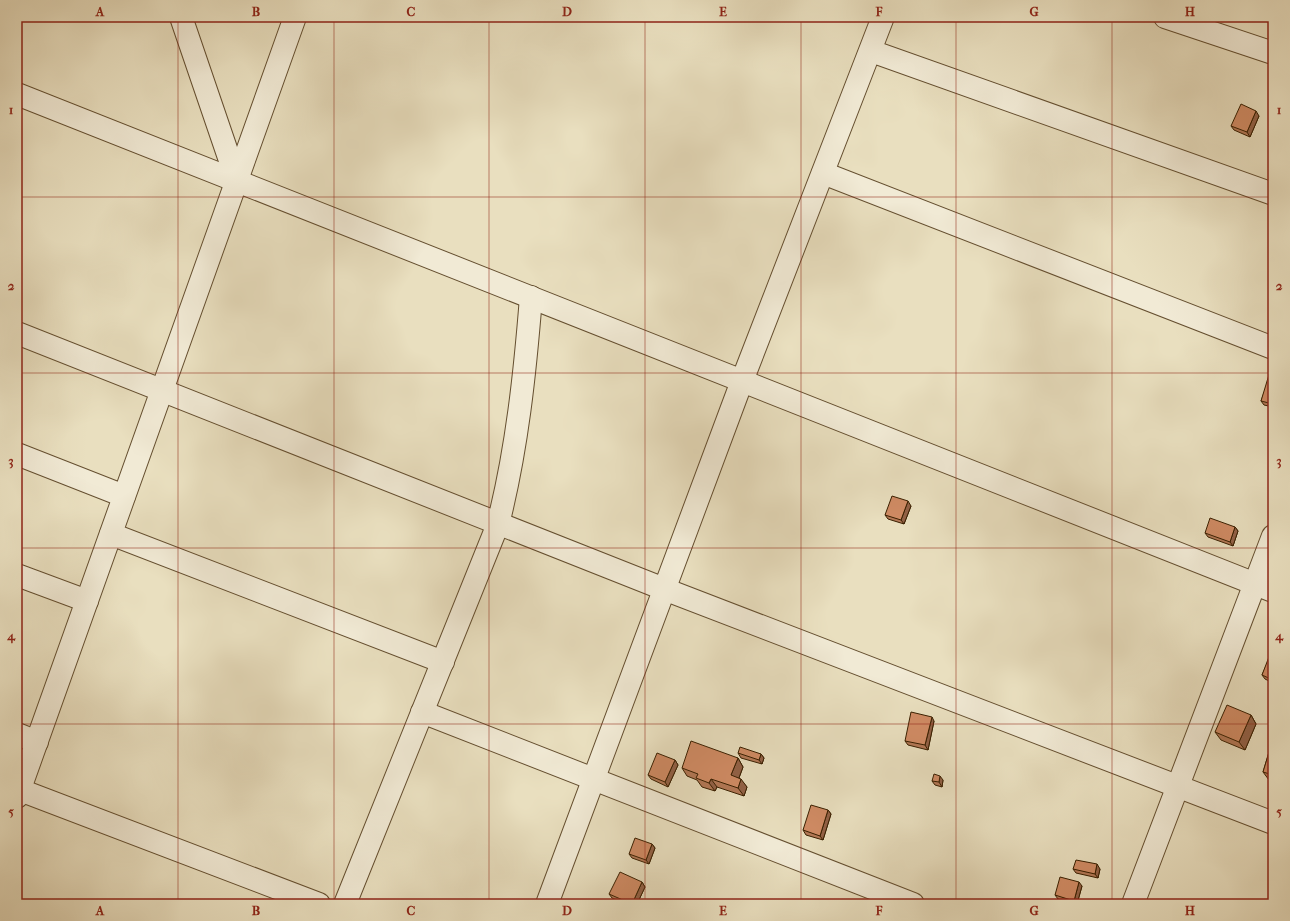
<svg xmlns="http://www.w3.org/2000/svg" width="1290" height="921" viewBox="0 0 1290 921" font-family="'IM FELL French Canon',serif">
<rect width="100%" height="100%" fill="#e9dfbf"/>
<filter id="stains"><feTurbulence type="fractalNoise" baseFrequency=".005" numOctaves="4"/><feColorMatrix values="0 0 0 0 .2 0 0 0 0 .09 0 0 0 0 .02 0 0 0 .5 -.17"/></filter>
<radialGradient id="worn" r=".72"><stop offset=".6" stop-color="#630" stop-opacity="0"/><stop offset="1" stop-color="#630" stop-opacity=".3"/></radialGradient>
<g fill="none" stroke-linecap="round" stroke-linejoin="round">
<defs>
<g id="minor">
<path d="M 181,17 L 237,181"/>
<path d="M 1165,17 L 1273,53"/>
<path d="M 871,51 L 1273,194"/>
<path d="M 17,94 L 1273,591"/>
<path d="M 823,173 L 1273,348"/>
<path d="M 17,333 L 664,589 L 1273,823"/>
<path d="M 17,454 L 124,496"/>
<path d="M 111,534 L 443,662"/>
<path d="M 17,575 L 87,601"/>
<path d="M 422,712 L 913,904"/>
<path d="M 17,734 L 37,742"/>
<path d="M 20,790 L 319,904"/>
<path d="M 17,797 L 295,17"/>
<path d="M 345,904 L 498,524 C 517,449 525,373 531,297"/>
<path d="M 547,904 L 742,381 L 883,17"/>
<path d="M 1133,904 L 1273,536"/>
</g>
</defs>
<use href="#minor" stroke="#654f30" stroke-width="24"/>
<use href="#minor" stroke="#f1ead5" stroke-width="22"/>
</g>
<g fill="#b37856" stroke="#391f00">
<path d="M 1259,116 L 1250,137 L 1234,130 L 1231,126 Z"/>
<path d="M 1273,368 L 1273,407 L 1264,405 L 1261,401 Z"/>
<path d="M 911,506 L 904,524 L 888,519 L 885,515 Z"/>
<path d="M 1235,527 L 1238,531 L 1233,546 L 1208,537 L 1205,533 Z"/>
<path d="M 1273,650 L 1273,683 L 1265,679 L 1262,675 Z"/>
<path d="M 1251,715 L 1256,724 L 1245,750 L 1221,740 L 1215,732 Z"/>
<path d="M 934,721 L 928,750 L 908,745 L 905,741 Z"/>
<path d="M 1273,739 L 1273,781 L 1269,780 L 1263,772 Z"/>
<path d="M 738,753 L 761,754 L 764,758 L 762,764 L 741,758 Z"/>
<path d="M 738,758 L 743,767 L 739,778 L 747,787 L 744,796 L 717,787 L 715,791 L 702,787 L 697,780 L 687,776 L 682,768 Z"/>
<path d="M 675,760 L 678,765 L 668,787 L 651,779 L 648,775 Z"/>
<path d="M 943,780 L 942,787 L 935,785 L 932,781 Z"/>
<path d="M 828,810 L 831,814 L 823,840 L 806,835 L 803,830 Z"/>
<path d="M 652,844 L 655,848 L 649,864 L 632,858 L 629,854 Z"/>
<path d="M 1073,869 L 1100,869 L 1098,878 L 1076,873 Z"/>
<path d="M 642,882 L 645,887 L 637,904 L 625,904 L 612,898 L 609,894 Z"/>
<path d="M 1082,886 L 1077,904 L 1074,904 L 1058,899 L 1055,895 Z"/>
</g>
<g fill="#926146" stroke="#391f00">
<path d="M 1256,111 L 1259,116 L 1250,137 L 1247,132 Z"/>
<path d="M 908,501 L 911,506 L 904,524 L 901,520 Z"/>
<path d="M 1235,527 L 1238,531 L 1233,546 L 1230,542 Z"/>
<path d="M 1251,715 L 1256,724 L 1245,750 L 1239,742 Z"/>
<path d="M 932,717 L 934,721 L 928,750 L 925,745 Z"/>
<path d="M 761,754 L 764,758 L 762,764 L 759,760 Z"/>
<path d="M 738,758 L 743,767 L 737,783 L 731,775 Z"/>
<path d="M 675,760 L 678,765 L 668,787 L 665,782 Z"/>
<path d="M 940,776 L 943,780 L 942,787 L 939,782 Z"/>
<path d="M 711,779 L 717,787 L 715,791 L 709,783 Z"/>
<path d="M 741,779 L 747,787 L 744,796 L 738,788 Z"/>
<path d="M 828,810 L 831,814 L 823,840 L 820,836 Z"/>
<path d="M 652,844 L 655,848 L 649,864 L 646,860 Z"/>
<path d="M 1097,864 L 1100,869 L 1098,878 L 1095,874 Z"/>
<path d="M 642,882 L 645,887 L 637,904 L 632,904 Z"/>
<path d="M 1079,882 L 1082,886 L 1077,904 L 1076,904 L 1074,901 Z"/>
</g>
<g fill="#d08b64" stroke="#391f00">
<path d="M 1241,104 L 1256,111 L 1247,132 L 1231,126 Z"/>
<path d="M 1271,368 L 1273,368 L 1273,404 L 1261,401 Z"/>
<path d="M 892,496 L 908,501 L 901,520 L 885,515 Z"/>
<path d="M 1210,518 L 1235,527 L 1230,542 L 1205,533 Z"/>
<path d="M 1272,649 L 1273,650 L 1273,680 L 1262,675 Z"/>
<path d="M 1227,705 L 1251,715 L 1239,742 L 1215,732 Z"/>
<path d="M 911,712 L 932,717 L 925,745 L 905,741 Z"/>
<path d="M 1273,739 L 1273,775 L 1263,772 Z"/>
<path d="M 691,741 L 738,758 L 731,775 L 741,779 L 738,788 L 711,779 L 709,783 L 696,778 L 698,774 L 682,768 Z"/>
<path d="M 740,747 L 761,754 L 759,760 L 738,753 Z"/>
<path d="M 657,753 L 675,760 L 665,782 L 648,775 Z"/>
<path d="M 934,774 L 940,776 L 939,782 L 932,781 Z"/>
<path d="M 811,805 L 828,810 L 820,836 L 803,830 Z"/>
<path d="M 635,838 L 652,844 L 646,860 L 629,854 Z"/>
<path d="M 1076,860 L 1097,864 L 1095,874 L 1073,869 Z"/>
<path d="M 620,872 L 642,882 L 632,904 L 609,894 Z"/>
<path d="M 1060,877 L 1079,882 L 1074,901 L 1055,895 Z"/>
</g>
<path fill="none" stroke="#8f2418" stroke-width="1" stroke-opacity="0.55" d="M 178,17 L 178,904M 334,17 L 334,904M 489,17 L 489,904M 645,17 L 645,904M 801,17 L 801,904M 956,17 L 956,904M 1112,17 L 1112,904M 17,197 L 1273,197M 17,373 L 1273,373M 17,548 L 1273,548M 17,724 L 1273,724"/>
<rect width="1290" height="921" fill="none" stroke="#e9dfbf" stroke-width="44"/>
<rect x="22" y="22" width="1246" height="877" fill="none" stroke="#8f2418" stroke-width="1.5"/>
<g font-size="13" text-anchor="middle" font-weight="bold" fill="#8f2418">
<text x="100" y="16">A</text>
<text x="256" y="16">B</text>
<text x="411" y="16">C</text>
<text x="567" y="16">D</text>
<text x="723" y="16">E</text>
<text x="879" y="16">F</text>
<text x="1034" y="16">G</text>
<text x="1190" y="16">H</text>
<text x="11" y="114">1</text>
<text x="1279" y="114">1</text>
<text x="11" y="290">2</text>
<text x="1279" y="290">2</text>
<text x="11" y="465">3</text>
<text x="1279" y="465">3</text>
<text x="11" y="640">4</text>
<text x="1279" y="640">4</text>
<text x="11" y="816">5</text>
<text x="1279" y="816">5</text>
<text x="100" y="915">A</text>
<text x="256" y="915">B</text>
<text x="411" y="915">C</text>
<text x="567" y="915">D</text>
<text x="723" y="915">E</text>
<text x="879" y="915">F</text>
<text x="1034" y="915">G</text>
<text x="1190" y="915">H</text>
</g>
<rect width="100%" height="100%" filter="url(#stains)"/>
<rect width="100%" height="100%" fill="url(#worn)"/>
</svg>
